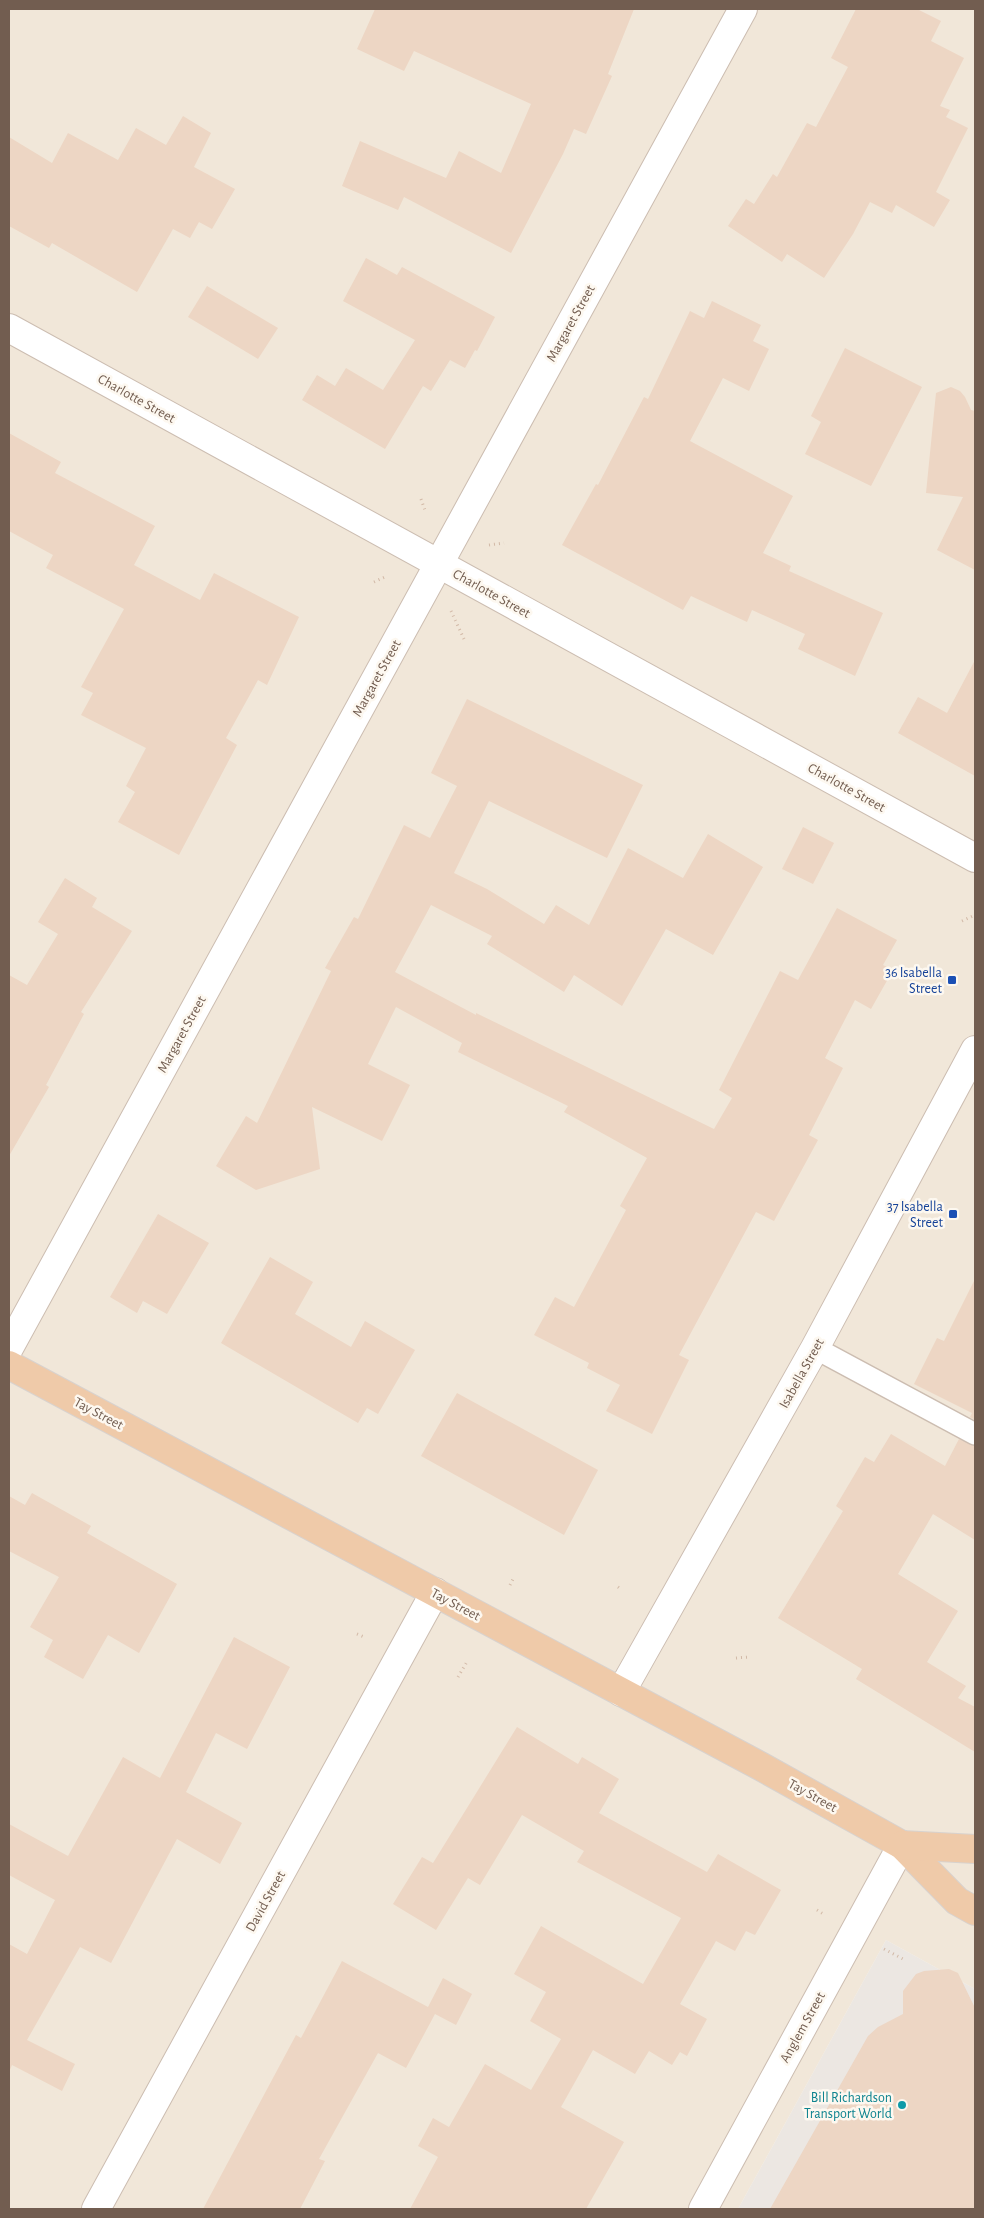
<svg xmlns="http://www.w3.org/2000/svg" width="984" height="2218" viewBox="0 0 984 2218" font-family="'Alegreya Sans',sans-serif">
<rect width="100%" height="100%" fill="#faf4ea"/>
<path fill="#f1e7d9" d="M 9,9 L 975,9 L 975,1989 L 886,1940 L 738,2209 L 9,2209 Z"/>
<path fill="#ece7e2" d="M 886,1940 L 975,1989 L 975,2209 L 738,2209 Z"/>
<g fill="#edd6c4">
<path d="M 375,9 L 634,9 L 608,74 L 612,76 L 586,134 L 574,129 L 563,154 L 511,253 L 404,197 L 398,210 L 342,186 L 360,141 L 446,178 L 459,151 L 501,173 L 531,104 L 414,51 L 404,71 L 357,49 Z"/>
<path d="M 856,9 L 917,9 L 941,21 L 931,41 L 964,58 L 940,106 L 950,110 L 946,117 L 968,128 L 936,192 L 950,200 L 934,227 L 896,205 L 892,213 L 870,202 L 853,234 L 824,278 L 787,254 L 782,262 L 728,226 L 746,199 L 754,204 L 773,174 L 777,177 L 807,123 L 816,127 L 848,67 L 831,58 Z"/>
<path d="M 183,116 L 211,133 L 194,167 L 235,189 L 212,229 L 199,222 L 190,238 L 173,229 L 137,292 L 52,243 L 49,248 L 9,226 L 9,137 L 52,163 L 68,133 L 118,160 L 136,128 L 166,145 Z"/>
<path d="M 366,258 L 397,275 L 402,267 L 495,317 L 477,351 L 475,350 L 465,368 L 450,360 L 431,391 L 423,386 L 385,449 L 302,400 L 317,375 L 335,386 L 346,368 L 383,390 L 415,340 L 343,301 Z"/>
<path d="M 207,286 L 278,328 L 258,359 L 188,317 Z"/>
<path d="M 712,301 L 761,325 L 753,341 L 769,349 L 749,391 L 723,378 L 690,441 L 793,496 L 763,553 L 791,566 L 789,571 L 883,613 L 855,676 L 798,649 L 805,634 L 752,610 L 747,622 L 691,596 L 683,610 L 562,545 L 596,484 L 598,485 L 644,397 L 648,399 L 690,311 L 704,318 Z"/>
<path d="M 845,348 L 922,387 L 871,486 L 805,454 L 821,422 L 811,416 Z"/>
<path d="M 951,387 L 960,391 L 965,397 L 971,410 L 975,411 L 975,570 L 937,550 L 963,497 L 926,493 L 936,393 Z"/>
<path d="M 9,433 L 61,462 L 55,473 L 155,526 L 134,565 L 200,600 L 214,573 L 299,617 L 267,685 L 258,680 L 226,738 L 237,745 L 179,855 L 118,822 L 135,792 L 126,786 L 146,748 L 81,715 L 93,693 L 81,687 L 124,609 L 46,568 L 53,555 L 9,531 Z"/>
<path d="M 975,660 L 975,776 L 898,733 L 918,697 L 947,713 Z"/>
<path d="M 467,699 L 643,785 L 607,858 L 489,801 L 454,873 L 487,889 L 544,924 L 556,905 L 589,925 L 628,848 L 683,878 L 708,834 L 763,867 L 713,955 L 666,929 L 622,1006 L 574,975 L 564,992 L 487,944 L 492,936 L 431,905 L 395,972 L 476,1015 L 476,1013 L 714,1129 L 732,1098 L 719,1090 L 780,971 L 798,980 L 837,908 L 897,940 L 883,965 L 893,970 L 871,1009 L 855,1000 L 825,1058 L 843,1068 L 809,1135 L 818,1140 L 774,1221 L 756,1212 L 679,1355 L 689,1360 L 652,1434 L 606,1411 L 620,1385 L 587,1368 L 589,1363 L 534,1335 L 555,1297 L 574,1307 L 626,1210 L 620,1206 L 647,1158 L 564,1112 L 568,1106 L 458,1052 L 462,1043 L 396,1007 L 368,1064 L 410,1085 L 382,1141 L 312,1107 L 320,1169 L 256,1190 L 216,1166 L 246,1116 L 257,1123 L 331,971 L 325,968 L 354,917 L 358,919 L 404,825 L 430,838 L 457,786 L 431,773 Z"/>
<path d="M 803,827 L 834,843 L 813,884 L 782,869 Z"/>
<path d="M 65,878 L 97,898 L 92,907 L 132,931 L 81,1012 L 84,1014 L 46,1085 L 49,1087 L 9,1156 L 9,975 L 27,985 L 58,934 L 38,922 Z"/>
<path d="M 158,1214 L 209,1243 L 167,1314 L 143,1301 L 137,1313 L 110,1297 Z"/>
<path d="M 270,1257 L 313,1282 L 295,1314 L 351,1347 L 365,1321 L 415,1350 L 378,1414 L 367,1408 L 358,1423 L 221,1343 Z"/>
<path d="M 975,1279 L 975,1420 L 970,1417 L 972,1413 L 914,1384 L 937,1338 L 944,1341 Z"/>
<path d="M 457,1393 L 598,1470 L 564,1535 L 421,1456 Z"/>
<path d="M 891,1434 L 945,1466 L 959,1439 L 975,1446 L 975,1540 L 933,1514 L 898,1574 L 958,1611 L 927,1662 L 966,1686 L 958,1698 L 975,1707 L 975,1752 L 856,1679 L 862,1669 L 778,1618 L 843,1511 L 836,1506 L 865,1457 L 874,1462 Z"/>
<path d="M 32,1493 L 91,1526 L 87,1533 L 177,1584 L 139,1653 L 108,1635 L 83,1679 L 44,1657 L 53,1640 L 30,1627 L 59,1577 L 9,1551 L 9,1496 L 25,1505 Z"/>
<path d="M 234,1637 L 290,1667 L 247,1749 L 216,1733 L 186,1792 L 242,1823 L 220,1864 L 177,1839 L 111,1963 L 80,1947 L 27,2040 L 75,2064 L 62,2091 L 12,2065 L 9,2072 L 9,1944 L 27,1954 L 55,1900 L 9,1875 L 9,1824 L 68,1856 L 123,1757 L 160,1778 Z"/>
<path d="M 517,1727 L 578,1764 L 582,1757 L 619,1779 L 599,1813 L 707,1872 L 718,1854 L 781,1890 L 755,1935 L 746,1931 L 735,1951 L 716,1941 L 680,2004 L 707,2019 L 687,2056 L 680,2052 L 672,2065 L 649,2051 L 635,2074 L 593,2050 L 561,2107 L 624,2142 L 586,2209 L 410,2209 L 438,2157 L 418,2146 L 433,2118 L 449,2127 L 485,2064 L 531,2090 L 561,2039 L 530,2021 L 546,1992 L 514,1974 L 541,1926 L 643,1984 L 681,1918 L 577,1862 L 584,1851 L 522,1815 L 480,1885 L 468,1878 L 436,1930 L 393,1904 L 422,1857 L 433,1863 Z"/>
<path d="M 342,1961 L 428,2007 L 443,1978 L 472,1994 L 456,2025 L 435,2014 L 406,2068 L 378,2053 L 319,2159 L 325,2161 L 300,2209 L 203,2209 L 296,2035 L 301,2038 Z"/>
<path d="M 949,1969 L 958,1973 L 975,2008 L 975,2209 L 770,2209 L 868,2036 L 878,2027 L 903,2014 L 903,1991 L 916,1974 L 924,1971 Z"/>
</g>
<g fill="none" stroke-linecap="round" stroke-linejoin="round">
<defs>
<path id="service" d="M 815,1348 L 975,1434"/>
<g id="minor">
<path d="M 9,328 L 975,858"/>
<path d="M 9,1348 L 743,9"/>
<path d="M 96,2209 L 435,1592"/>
<path d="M 703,2209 L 902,1845"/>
</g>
<path id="tertiary" d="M 621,1692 L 815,1348 L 975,1050"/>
<g id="trunk">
<path d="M 9,1365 L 762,1767 L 902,1845 L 957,1901 L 975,1911"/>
<path d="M 902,1845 L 975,1849"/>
</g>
</defs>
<use href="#service" stroke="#ccbdb1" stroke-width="24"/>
<use href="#minor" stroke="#ccbdb1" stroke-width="30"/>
<use href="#tertiary" stroke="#ccbdb1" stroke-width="30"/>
<use href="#trunk" stroke="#d8d2ce" stroke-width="30"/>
<g stroke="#d2b9a7" stroke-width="3" stroke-dasharray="1 4" stroke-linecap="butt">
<path d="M 421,499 L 426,513"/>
<path d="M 489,545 L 504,543"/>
<path d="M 374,582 L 387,576"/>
<path d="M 451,611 L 464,639"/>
<path d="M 962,921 L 975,915"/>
<path d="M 510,1585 L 513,1579"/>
<path d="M 618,1587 L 622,1590"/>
<path d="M 357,1634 L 364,1637"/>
<path d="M 736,1658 L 749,1657"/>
<path d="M 458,1677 L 468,1660"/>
<path d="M 817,1910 L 825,1915"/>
<path d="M 884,1949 L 903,1959"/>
</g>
<use href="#service" stroke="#fff" stroke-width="21"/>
<use href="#minor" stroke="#fff" stroke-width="28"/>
<use href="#tertiary" stroke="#fff" stroke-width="28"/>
<use href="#trunk" stroke="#efcaa9" stroke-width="28"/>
</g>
<g fill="#1a4fb4" stroke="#fdf8f0" stroke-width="2">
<rect x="947" y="975" width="10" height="10" rx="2.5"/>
<rect x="948" y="1209" width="10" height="10" rx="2.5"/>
</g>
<circle fill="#0f9aa8" stroke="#fdf8f0" stroke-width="2" cx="902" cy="2105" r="5"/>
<g text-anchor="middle" stroke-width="5" stroke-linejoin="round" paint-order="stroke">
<g font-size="14" fill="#725d50" stroke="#fdf8f0">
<text transform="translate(570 323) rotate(-61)" y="5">Margaret Street</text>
<text transform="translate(137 398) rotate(29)" y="5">Charlotte Street</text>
<text transform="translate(492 593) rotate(29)" y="5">Charlotte Street</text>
<text transform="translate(376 678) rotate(-61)" y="5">Margaret Street</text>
<text transform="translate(847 787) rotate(29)" y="5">Charlotte Street</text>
<text transform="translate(181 1034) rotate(-61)" y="5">Margaret Street</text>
<text transform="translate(801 1373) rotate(-61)" y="5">Isabella Street</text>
<text transform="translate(99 1413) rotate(28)" y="5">Tay Street</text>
<text transform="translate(456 1604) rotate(28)" y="5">Tay Street</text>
<text transform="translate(813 1795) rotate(29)" y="5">Tay Street</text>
<text transform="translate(265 1901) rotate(-61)" y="5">David Street</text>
<text transform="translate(802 2027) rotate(-61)" y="5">Anglem Street</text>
</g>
<g font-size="14" fill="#164399" stroke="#fdf8f0" text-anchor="end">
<text x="942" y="977">36 Isabella<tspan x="942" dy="16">Street</tspan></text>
<text x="943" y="1211">37 Isabella<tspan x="943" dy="16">Street</tspan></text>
</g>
<g font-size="14" fill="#0d838f" stroke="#fdf8f0" text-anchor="end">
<text x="892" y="2102">Bill Richardson<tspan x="892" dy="16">Transport World</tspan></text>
</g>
</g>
<rect width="984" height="2218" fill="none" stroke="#725d50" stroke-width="20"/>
</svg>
